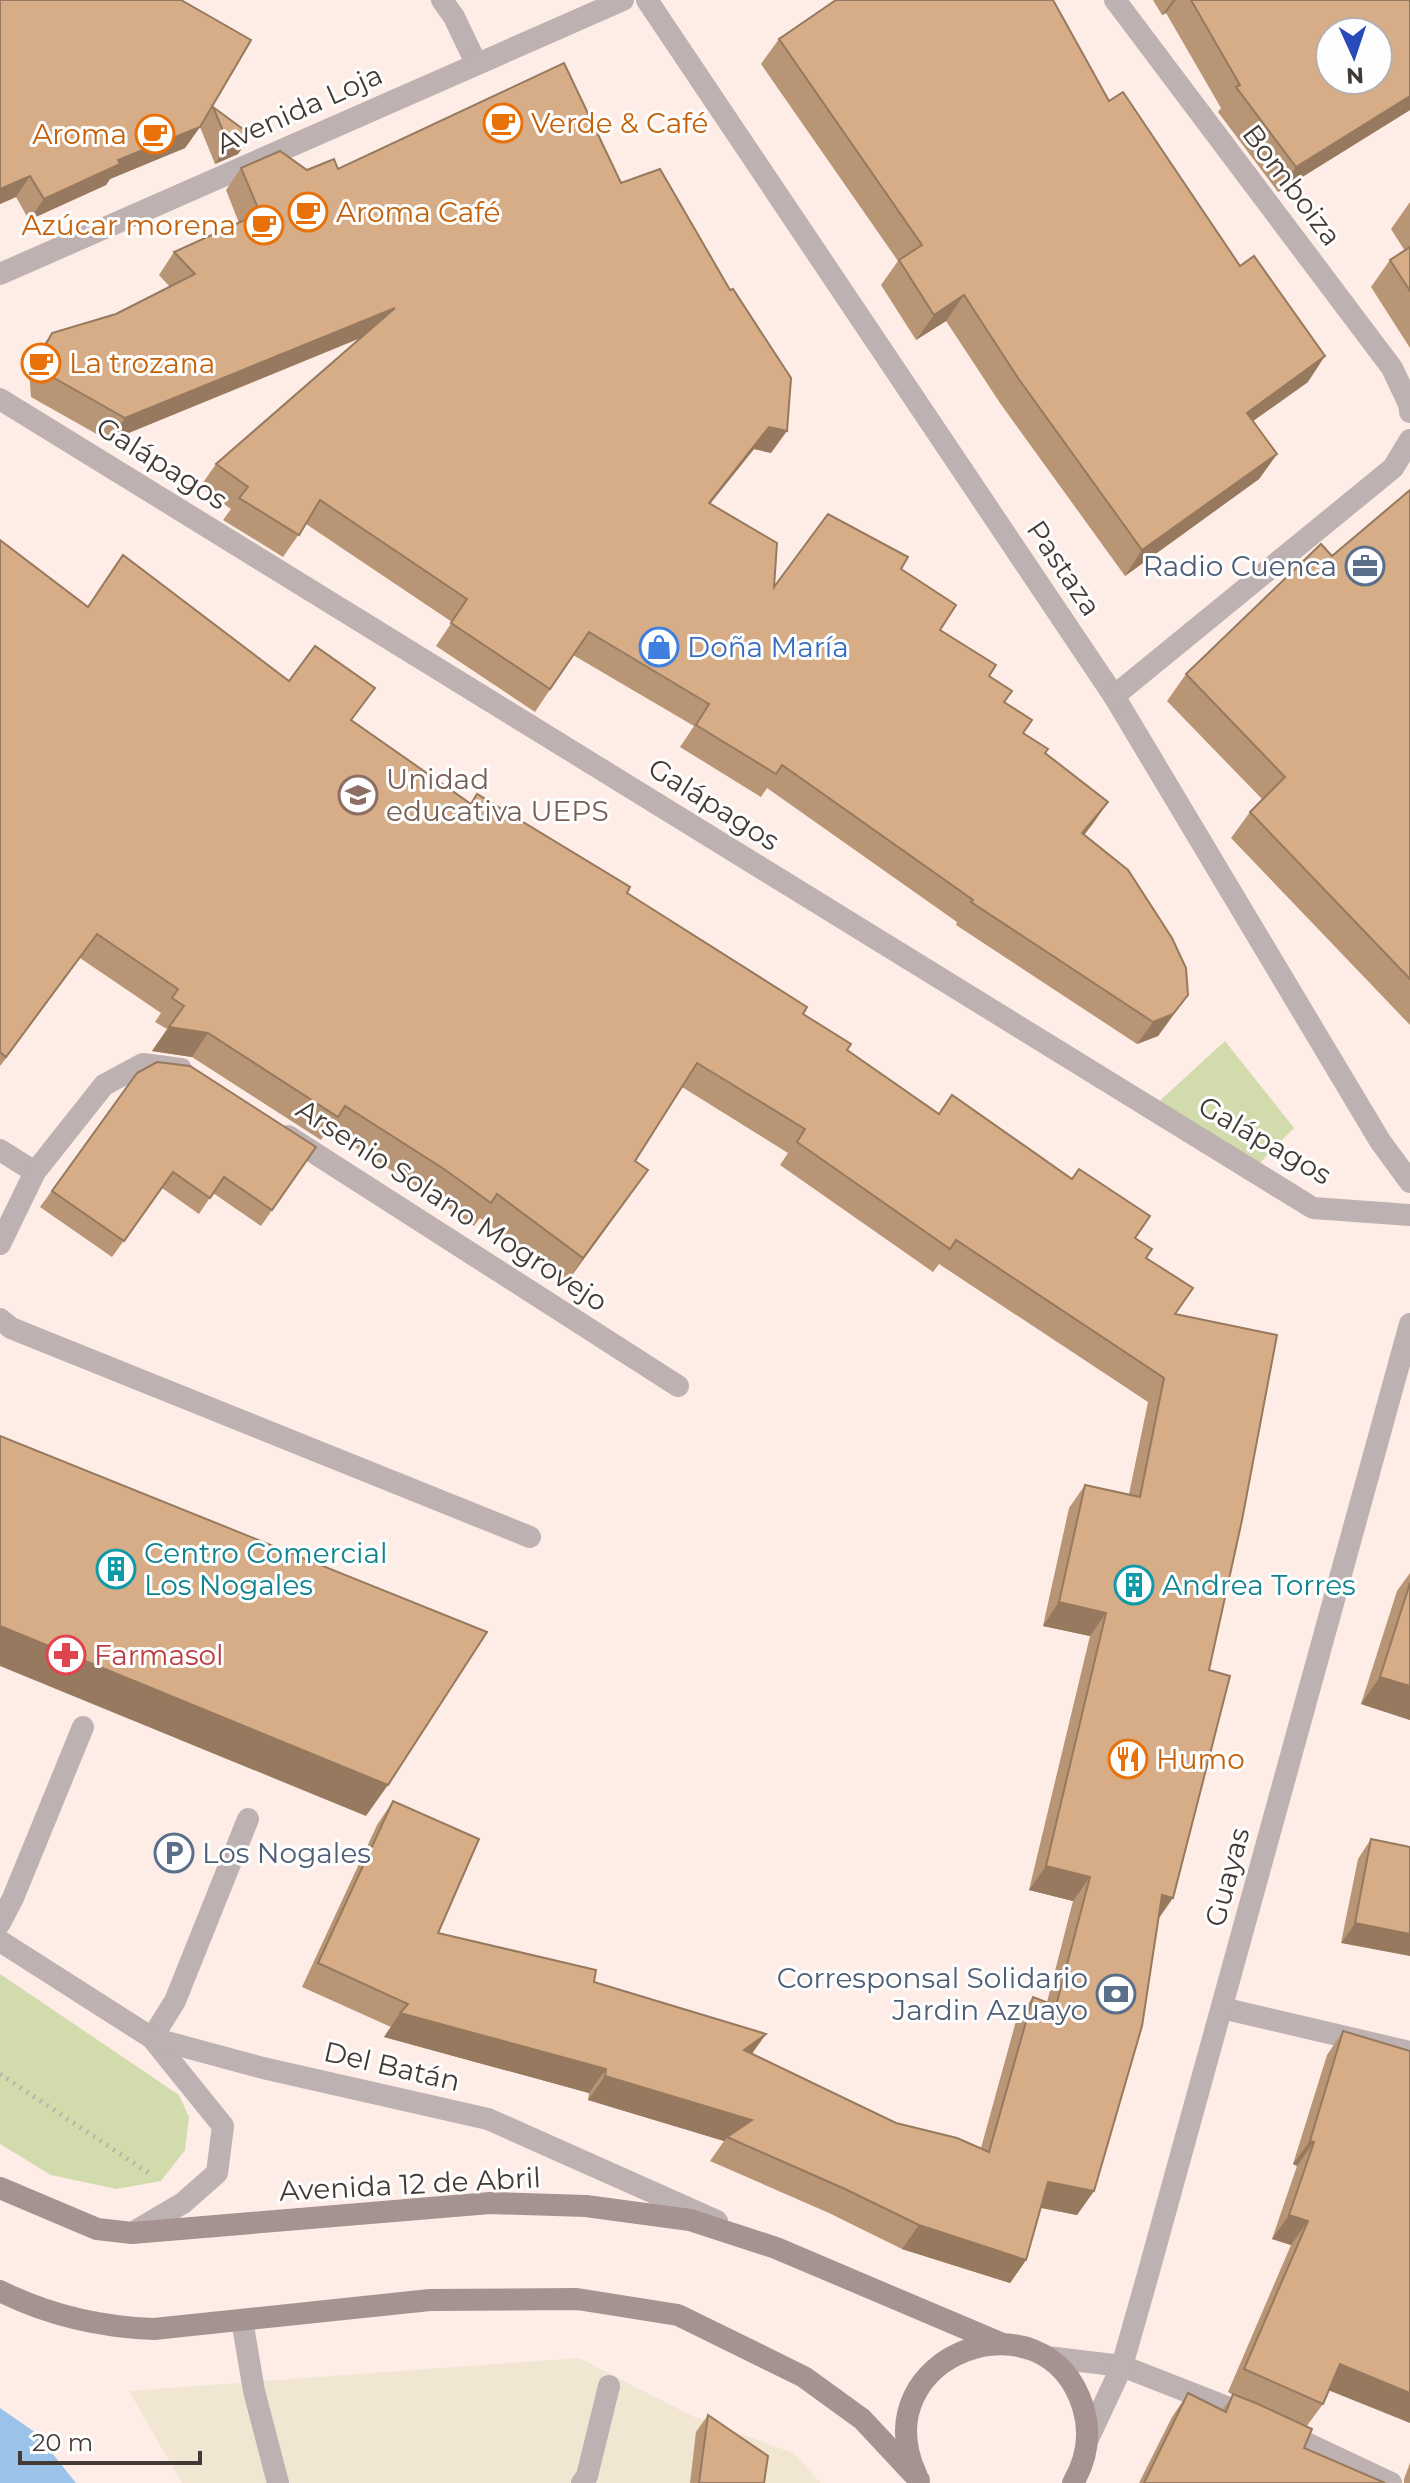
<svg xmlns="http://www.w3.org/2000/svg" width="1410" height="2483" viewBox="0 0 1410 2483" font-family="Montserrat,sans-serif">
<rect width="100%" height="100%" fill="#fdede6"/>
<path fill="#f0e6d1" d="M 579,2358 L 694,2417 L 793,2453 L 821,2483 L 182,2483 L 129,2391 Z"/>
<g fill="#d2dbab">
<path d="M 1225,1041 L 1294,1128 L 1253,1170 L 1153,1107 Z"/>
<path d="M 0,1974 L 179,2095 L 189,2117 L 185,2150 L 161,2181 L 116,2189 L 51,2175 L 0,2144 Z"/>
</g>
<path fill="#9bc3ea" d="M 0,2408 L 36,2433 L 76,2483 L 0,2483 Z"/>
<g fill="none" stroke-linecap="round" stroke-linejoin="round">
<path stroke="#beb0aa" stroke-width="5" stroke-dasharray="2 6" stroke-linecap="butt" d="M 0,2074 L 149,2173"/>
<g stroke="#beb1b1" stroke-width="22">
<path d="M 442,0 L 454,17 L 476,63"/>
<path d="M 0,1923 L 13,1898 L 83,1727"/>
<path d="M 1222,2008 L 1410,2052"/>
<path d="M 132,2233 L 183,2203 L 217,2173 L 223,2126 L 152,2038 L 175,2001 L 248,1819"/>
<path d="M 242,2320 L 254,2391 L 278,2483"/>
<path d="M 582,2483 L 587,2476 L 609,2386"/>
</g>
<g stroke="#beb1b1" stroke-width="22">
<path d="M 647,0 L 1114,696 L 1380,1141 L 1410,1182"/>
<path d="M 1115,0 L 1392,368 L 1409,404 L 1410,412"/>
<path d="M 0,399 L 1313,1208 L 1410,1215"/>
<path d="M 1114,696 L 1393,468 L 1410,440"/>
<path d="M 288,1136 L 678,1386"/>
<path d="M 0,1150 L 35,1172"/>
<path d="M 0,1244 L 35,1172 L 104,1085 L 143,1064 L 181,1069"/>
<path d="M 0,1319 L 11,1328 L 530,1537"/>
<path d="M 0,1941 L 152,2038 L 263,2068 L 488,2119 L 717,2221"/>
<path d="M 1047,2357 L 1122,2366 L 1247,2415 L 1391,2483"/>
<path d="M 1087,2441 L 1122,2366 L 1147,2278 L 1410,1324"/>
</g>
<path stroke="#beb1b1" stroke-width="22" d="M 0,274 L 623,0"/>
<g stroke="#a59392" stroke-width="22">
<path d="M 0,2188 L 97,2229 L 132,2233 L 490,2203 L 586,2206 L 690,2220 L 776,2248 L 1000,2343"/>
<path d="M 0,2291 C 48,2315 100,2327 154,2329 L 430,2300 L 577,2299 L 678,2315 L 804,2377 L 862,2419 L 919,2480"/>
<path d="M 916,2474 C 862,2354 1046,2288 1083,2407 C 1091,2433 1087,2459 1073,2483"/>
</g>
</g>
<g fill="#b89574">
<path d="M 0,0 L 203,121 L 213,107 L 251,135 L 238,154 L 215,164 L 200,127 L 185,148 L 110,179 L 106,185 L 29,220 L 16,197 L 0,204 Z"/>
<path d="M 1153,0 L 1410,0 L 1410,110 L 1278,192 L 1218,112 L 1221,108 L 1166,13 L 1162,15 Z"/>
<path d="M 779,39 L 1109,101 L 1308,382 L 1253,421 L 1277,454 L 1259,479 L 1125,576 L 1000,403 L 946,321 L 916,340 L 881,285 L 898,261 L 761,64 Z"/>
<path d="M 241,168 L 307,170 L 338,169 L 621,183 L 771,453 L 754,449 L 710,504 L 774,587 L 901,569 L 940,630 L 989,676 L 1023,733 L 1045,753 L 1108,802 L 1084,835 L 1188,995 L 1158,1036 L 1137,1044 L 956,925 L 957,922 L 767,788 L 761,797 L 680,747 L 694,726 L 573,655 L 535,712 L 436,646 L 452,622 L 306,524 L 283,557 L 223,520 L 231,509 L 200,487 L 216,464 L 361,338 L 109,441 L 31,397 L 29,371 L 36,355 L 52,333 L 116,314 L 170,287 L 159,275 L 174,252 L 239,223 L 226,190 Z"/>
<path d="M 1410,202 L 1410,348 L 1371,287 L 1390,260 L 1405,251 L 1391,229 Z"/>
<path d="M 1410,490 L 1410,1025 L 1231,838 L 1250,812 L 1262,799 L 1167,701 L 1186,674 L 1332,556 Z"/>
<path d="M 0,540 L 88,606 L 289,681 L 352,721 L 470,804 L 627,893 L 803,1014 L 847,1050 L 939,1114 L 1135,1238 L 1175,1314 L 1209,1670 L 1158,1919 L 1094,2191 L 1077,2215 L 1041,2208 L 1026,2260 L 1010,2283 L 902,2249 L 829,2213 L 710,2161 L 724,2141 L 588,2100 L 589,2093 L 384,2037 L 391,2027 L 302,1987 L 377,1825 L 393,1801 L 438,1933 L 594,1982 L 766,2034 L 752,2053 L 896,2123 L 981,2148 L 1016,2021 L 1033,1997 L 1047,2002 L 1073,1901 L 1029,1890 L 1090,1636 L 1043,1626 L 1069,1508 L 1085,1485 L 1129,1494 L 1148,1402 L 939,1264 L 933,1272 L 780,1165 L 788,1153 L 682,1087 L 635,1161 L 631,1194 L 567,1282 L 480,1218 L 474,1226 L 427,1193 L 328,1130 L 321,1140 L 192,1057 L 152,1051 L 167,1029 L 155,1022 L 161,1013 L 80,958 L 0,1066 Z"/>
<path d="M 137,1073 L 316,1147 L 261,1226 L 213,1193 L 199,1214 L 162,1188 L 112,1257 L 40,1207 Z"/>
<path d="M 1410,1573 L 1410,1720 L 1361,1704 L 1397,1591 Z"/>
<path d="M 1371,1839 L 1410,1847 L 1341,1943 L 1358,1859 Z"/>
<path d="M 1343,2031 L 1328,2390 L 1323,2404 L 1306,2427 L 1304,2448 L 1385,2483 L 1139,2483 L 1172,2417 L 1188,2393 L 1222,2410 L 1233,2395 L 1228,2392 L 1291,2245 L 1272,2239 L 1297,2166 L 1293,2164 L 1327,2055 Z"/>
<path d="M 708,2415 L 764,2483 L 690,2483 L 696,2432 Z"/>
<path d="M 1410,2463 L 1410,2483 L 1404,2483 L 1404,2479 Z"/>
</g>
<g fill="#96795e">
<path d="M 1173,0 L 1176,0 L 1166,13 L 1162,15 Z"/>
<path d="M 1410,96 L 1410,110 L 1278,192 L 1296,167 Z"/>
<path d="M 200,127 L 185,148 L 110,179 L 106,185 L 29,220 L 44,199 L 118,160 Z"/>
<path d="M 251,135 L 238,154 L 215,164 L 229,145 Z"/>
<path d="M 30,176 L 16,197 L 0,204 L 0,189 Z"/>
<path d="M 964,295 L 946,321 L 916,340 L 934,315 Z"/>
<path d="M 395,308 L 379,330 L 109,441 L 125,418 Z"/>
<path d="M 1325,356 L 1308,382 L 1229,438 L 1247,413 Z"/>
<path d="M 769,427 L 787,431 L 771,453 L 754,449 L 693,525 L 709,503 Z"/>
<path d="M 1277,454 L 1259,479 L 1125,576 L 1142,550 Z"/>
<path d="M 1108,802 L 1092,825 L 1067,856 L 1082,833 Z"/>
<path d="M 97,934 L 80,958 L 0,1066 L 6,1057 Z"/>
<path d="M 1188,995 L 1158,1036 L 1137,1044 L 1153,1022 Z"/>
<path d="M 169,1027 L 208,1033 L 192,1057 L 152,1051 Z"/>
<path d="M 648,1170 L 631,1194 L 567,1282 L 583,1258 Z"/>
<path d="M 1059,1602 L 1106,1613 L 1090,1636 L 1043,1626 Z"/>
<path d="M 0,1626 L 388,1785 L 366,1816 L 0,1666 Z"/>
<path d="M 1380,1677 L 1410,1686 L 1410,1720 L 1361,1704 Z"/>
<path d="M 1046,1866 L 1090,1877 L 1073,1901 L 1029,1890 Z"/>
<path d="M 1162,1895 L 1173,1898 L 1157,1921 Z"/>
<path d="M 1355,1923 L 1410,1934 L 1410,1956 L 1341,1943 Z"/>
<path d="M 400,2013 L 606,2069 L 589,2093 L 384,2037 Z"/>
<path d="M 766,2034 L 749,2058 L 744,2050 Z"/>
<path d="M 605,2076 L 752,2120 L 727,2137 L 724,2141 L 588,2100 Z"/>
<path d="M 1310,2141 L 1314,2142 L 1297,2166 L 1293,2164 Z"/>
<path d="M 1048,2182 L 1094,2191 L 1077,2215 L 1032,2206 Z"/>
<path d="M 1289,2215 L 1308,2221 L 1291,2245 L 1272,2239 Z"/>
<path d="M 919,2225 L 1026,2260 L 1010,2283 L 902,2249 Z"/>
<path d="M 1340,2364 L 1410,2393 L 1410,2423 L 1323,2388 Z"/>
</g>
<g fill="#d6ad87" stroke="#96795e" stroke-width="2" fill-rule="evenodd">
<path d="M 0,0 L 181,0 L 251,40 L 200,127 L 118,160 L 120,164 L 44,199 L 30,176 L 0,189 Z"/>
<path d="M 836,0 L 1053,0 L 1109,101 L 1123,92 L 1240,266 L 1254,256 L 1325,356 L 1247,413 L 1277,454 L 1142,550 L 1018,378 L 964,295 L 934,315 L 899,260 L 922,245 L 779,39 Z"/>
<path d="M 1191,0 L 1410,0 L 1410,96 L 1296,167 L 1236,87 L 1240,85 ZM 1330,32 L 1378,32 L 1378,80 L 1330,80 Z"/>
<path d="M 564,63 L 621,183 L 660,169 L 730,290 L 733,289 L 791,378 L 787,431 L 769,427 L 709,503 L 777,543 L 774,587 L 828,514 L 908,557 L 901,569 L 956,605 L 940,630 L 996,665 L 989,676 L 1012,691 L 1004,702 L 1032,720 L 1023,733 L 1048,749 L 1045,753 L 1108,802 L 1082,833 L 1128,870 L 1172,938 L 1186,968 L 1188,995 L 1173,1014 L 1153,1022 L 971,902 L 973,900 L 782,765 L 776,774 L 696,725 L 709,704 L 589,632 L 550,689 L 451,623 L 467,599 L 320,500 L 299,535 L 239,498 L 248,487 L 216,464 L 395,308 L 125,418 L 47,374 L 44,348 L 52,333 L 116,314 L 195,274 L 174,252 L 260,213 L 241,168 L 280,151 L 307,170 L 334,159 L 338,169 Z"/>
<path d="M 213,107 L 251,135 L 229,145 Z"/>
<path d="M 1410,247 L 1410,291 L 1390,260 Z"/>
<path d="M 1410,490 L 1410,979 L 1250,812 L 1285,777 L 1186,674 L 1321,544 L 1332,556 Z"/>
<path d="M 0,540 L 88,607 L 123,555 L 289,681 L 315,646 L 375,688 L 351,720 L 471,804 L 477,794 L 630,887 L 627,893 L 807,1007 L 803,1014 L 851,1044 L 847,1050 L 939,1114 L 952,1095 L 1072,1179 L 1079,1169 L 1150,1216 L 1135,1238 L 1152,1249 L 1146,1258 L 1193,1288 L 1175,1314 L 1277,1335 L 1242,1520 L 1209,1670 L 1230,1676 L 1173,1898 L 1162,1895 L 1142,2026 L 1094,2191 L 1048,2182 L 1026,2260 L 919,2225 L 845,2189 L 727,2137 L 752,2120 L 605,2076 L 606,2069 L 400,2013 L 408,2004 L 318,1963 L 393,1801 L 479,1839 L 438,1933 L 596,1970 L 594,1982 L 766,2034 L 744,2050 L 896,2123 L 957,2138 L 989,2152 L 1033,1997 L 1056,2006 L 1090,1877 L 1046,1866 L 1106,1613 L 1059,1602 L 1085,1485 L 1140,1497 L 1164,1378 L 956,1240 L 950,1249 L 797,1142 L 805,1129 L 697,1063 L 635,1161 L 648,1170 L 583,1258 L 497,1194 L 491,1203 L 444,1169 L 345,1106 L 338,1117 L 208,1033 L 169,1027 L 184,1006 L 172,998 L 178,989 L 97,934 L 6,1057 L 0,1052 Z"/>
<path d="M 157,1062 L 190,1066 L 316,1147 L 272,1210 L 224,1177 L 210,1198 L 173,1172 L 124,1241 L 52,1191 L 137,1073 Z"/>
<path d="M 0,1436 L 487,1632 L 388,1785 L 0,1626 Z"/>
<path d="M 1410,1583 L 1410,1686 L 1380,1677 Z"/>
<path d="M 1371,1839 L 1410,1847 L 1410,1934 L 1355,1923 Z"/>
<path d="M 1343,2031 L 1410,2051 L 1410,2393 L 1340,2364 L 1323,2404 L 1244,2369 L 1308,2221 L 1289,2215 L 1314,2142 L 1310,2141 Z"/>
<path d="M 1188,2393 L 1226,2412 L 1233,2394 L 1258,2404 L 1312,2429 L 1304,2448 L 1385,2483 L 1144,2483 Z"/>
<path d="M 708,2415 L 768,2456 L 764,2483 L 699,2483 Z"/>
</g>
<defs>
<symbol id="cafe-ring" viewBox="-11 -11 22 22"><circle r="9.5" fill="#fefefe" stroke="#e8710a" stroke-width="1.5"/><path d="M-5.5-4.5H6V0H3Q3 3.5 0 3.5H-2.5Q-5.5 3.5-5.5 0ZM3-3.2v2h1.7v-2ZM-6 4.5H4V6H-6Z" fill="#e8710a"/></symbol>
<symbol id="office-ring" viewBox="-11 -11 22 22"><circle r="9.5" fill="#fefefe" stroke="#5c6f8a" stroke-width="1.5"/><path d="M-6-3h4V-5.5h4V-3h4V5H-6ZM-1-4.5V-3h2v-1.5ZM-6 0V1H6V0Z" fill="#5c6f8a"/></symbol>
<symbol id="shop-ring" viewBox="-11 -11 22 22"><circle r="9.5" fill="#fefefe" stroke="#3f7fe0" stroke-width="1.5"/><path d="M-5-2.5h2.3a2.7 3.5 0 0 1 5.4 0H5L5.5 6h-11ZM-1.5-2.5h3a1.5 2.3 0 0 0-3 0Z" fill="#3f7fe0"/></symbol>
<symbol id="school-ring" viewBox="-11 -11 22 22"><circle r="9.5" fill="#fefefe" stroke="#8d6e63" stroke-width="1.5"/><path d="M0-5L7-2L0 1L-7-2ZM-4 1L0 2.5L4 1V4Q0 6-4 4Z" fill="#8d6e63"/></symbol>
<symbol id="building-ring" viewBox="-11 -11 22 22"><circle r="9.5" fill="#fefefe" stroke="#0f9aa8" stroke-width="1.5"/><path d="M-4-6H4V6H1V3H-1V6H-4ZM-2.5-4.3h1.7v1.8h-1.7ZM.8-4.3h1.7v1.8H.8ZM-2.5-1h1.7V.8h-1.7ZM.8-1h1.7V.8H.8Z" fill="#0f9aa8"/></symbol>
<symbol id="pharmacy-ring" viewBox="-11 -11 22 22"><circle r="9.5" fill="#fefefe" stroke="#e0444e" stroke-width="1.5"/><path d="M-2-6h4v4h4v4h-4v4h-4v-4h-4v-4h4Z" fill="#e0444e"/></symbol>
<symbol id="restaurant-ring" viewBox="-11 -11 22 22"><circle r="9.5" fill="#fefefe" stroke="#e8710a" stroke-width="1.5"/><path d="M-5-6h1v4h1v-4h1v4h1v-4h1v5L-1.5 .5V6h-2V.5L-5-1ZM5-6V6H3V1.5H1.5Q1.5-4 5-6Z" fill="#e8710a"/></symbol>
<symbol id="parking-ring" viewBox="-11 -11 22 22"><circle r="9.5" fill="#fefefe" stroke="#5c6f8a" stroke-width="1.5"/><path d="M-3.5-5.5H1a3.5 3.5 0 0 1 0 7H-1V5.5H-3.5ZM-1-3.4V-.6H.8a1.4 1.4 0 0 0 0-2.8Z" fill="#5c6f8a"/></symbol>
<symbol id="bank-ring" viewBox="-11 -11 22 22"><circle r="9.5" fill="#fefefe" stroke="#5c6f8a" stroke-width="1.5"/><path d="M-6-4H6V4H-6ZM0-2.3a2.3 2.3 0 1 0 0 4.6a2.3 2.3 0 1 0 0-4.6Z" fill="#5c6f8a"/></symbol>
</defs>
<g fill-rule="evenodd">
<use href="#cafe-ring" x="481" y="101" width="44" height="44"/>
<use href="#cafe-ring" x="133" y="112" width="44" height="44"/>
<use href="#cafe-ring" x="286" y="190" width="44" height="44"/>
<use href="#cafe-ring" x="242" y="203" width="44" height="44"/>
<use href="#cafe-ring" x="19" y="341" width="44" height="44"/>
<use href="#office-ring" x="1343" y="544" width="44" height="44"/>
<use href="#shop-ring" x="637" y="625" width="44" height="44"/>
<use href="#school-ring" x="336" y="773" width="44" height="44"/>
<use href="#building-ring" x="94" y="1547" width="44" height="44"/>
<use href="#building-ring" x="1112" y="1563" width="44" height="44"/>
<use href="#pharmacy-ring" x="44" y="1633" width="44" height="44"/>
<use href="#restaurant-ring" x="1106" y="1737" width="44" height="44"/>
<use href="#parking-ring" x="152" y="1831" width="44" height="44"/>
<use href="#bank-ring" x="1094" y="1972" width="44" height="44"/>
</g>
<g text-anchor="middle" stroke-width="6" stroke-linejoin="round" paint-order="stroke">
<g font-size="28" fill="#443a35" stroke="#fefefe">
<text transform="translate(299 109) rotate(-24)" y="10">Avenida Loja</text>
<text transform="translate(1292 185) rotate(53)" y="10">Bomboiza</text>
<text transform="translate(162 463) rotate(32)" y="10">Galápagos</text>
<text transform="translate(1064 568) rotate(56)" y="10">Pastaza</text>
<text transform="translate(714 804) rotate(32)" y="10">Galápagos</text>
<text transform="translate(1265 1140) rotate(30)" y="10">Galápagos</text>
<text transform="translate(452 1205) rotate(33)" y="10">Arsenio Solano Mogrovejo</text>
<text transform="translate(1227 1877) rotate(-75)" y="10">Guayas</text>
<text transform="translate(392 2066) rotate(13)" y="10">Del Batán</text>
<text transform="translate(410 2184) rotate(-3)" y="10">Avenida 12 de Abril</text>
</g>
<g font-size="28" fill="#c56008" stroke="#fefefe" text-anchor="start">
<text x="531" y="133">Verde &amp; Café</text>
<text x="127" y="144" text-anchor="end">Aroma</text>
<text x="336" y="222">Aroma Café</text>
<text x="236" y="235" text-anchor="end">Azúcar morena</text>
<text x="69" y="373">La trozana</text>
<text x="1156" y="1769">Humo</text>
</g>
<g font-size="28" fill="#4e5e75" stroke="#fefefe" text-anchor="end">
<text x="1337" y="576">Radio Cuenca</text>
<text x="202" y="1863" text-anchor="start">Los Nogales</text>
<text x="1088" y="1988">Corresponsal Solidario<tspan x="1088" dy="32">Jardin Azuayo</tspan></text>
</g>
<g font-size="28" fill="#366cbe" stroke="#fefefe" text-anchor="start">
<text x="687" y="657">Doña María</text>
</g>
<g font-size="28" fill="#785e54" stroke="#fefefe" text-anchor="start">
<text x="386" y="789">Unidad<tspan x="386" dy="32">educativa UEPS</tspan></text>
</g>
<g font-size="28" fill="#0d838f" stroke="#fefefe" text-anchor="start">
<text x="144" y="1563">Centro Comercial<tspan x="144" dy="32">Los Nogales</tspan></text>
<text x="1162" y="1595">Andrea Torres</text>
</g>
<g font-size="28" fill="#be3a42" stroke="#fefefe" text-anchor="start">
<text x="94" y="1665">Farmasol</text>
</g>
</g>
<g transform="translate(1354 56) rotate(177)"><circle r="38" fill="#fefefe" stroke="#b4b0ae" stroke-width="2"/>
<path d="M0-6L14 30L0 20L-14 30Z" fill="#2a4aba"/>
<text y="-12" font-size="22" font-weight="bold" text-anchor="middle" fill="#443a35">N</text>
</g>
<path d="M20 2451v12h180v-12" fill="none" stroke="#443a35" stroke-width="4"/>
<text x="32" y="2451" font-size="24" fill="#443a35" stroke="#fefefe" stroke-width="6" paint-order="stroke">20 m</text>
</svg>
